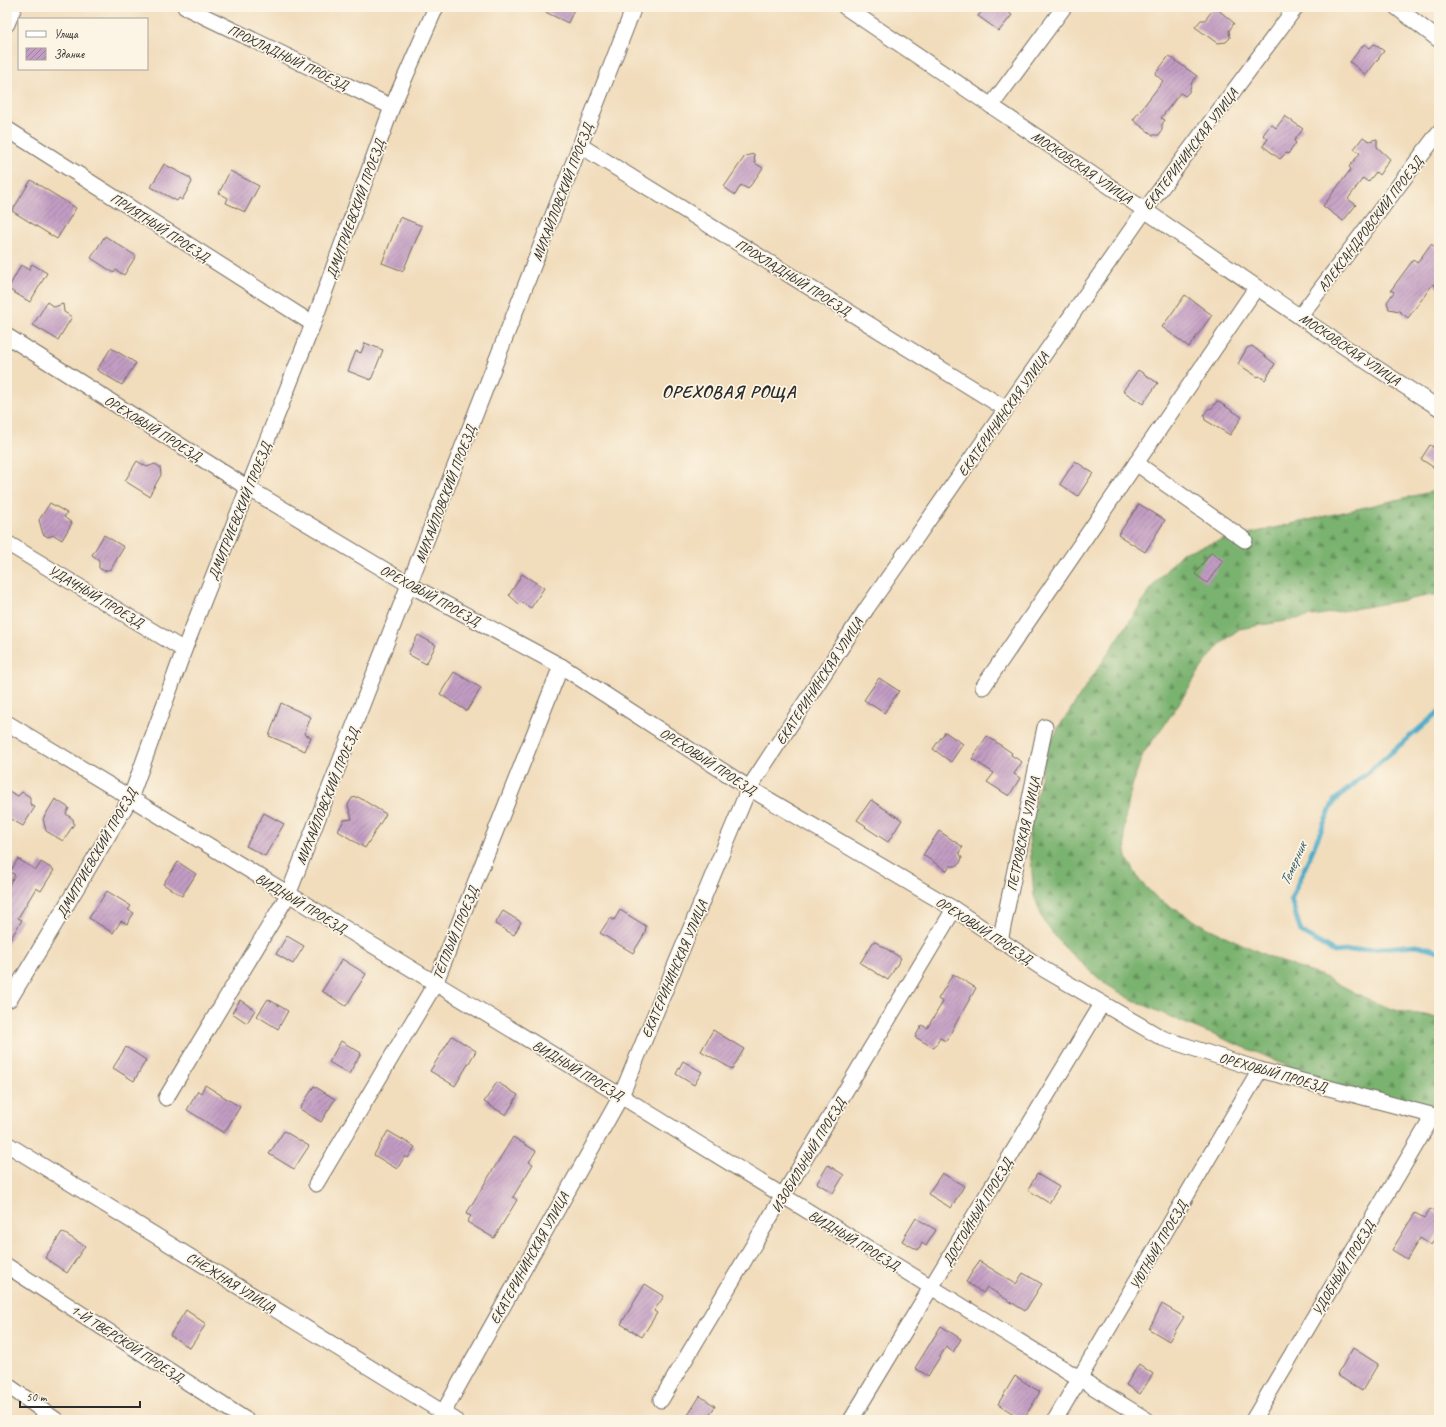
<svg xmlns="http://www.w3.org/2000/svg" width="1446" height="1427" viewBox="0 0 1446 1427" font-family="Caveat,sans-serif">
<defs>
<pattern id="forest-firs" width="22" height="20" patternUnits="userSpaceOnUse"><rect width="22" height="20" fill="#7ab26f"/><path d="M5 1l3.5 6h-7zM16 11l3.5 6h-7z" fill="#64915b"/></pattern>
<pattern id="building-hatch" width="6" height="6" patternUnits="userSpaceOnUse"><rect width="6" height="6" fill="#c29cc3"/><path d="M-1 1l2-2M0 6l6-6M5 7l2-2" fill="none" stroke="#9e7f9f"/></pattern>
</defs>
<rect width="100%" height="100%" fill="#fcf5e5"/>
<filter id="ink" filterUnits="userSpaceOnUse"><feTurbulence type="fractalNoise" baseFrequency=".025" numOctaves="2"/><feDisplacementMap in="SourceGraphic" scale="8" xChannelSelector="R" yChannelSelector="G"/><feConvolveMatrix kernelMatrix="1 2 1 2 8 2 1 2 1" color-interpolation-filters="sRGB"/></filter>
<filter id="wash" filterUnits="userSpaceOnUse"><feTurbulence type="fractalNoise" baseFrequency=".012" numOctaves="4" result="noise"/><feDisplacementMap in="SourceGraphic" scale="16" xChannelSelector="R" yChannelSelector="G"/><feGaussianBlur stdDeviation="0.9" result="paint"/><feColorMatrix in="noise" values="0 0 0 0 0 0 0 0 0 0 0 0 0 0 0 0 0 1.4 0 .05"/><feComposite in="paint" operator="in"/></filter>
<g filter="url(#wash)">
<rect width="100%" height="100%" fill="#f1dcbb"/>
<path fill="url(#forest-firs)" stroke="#526e4d" d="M 1439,490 L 1439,594 L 1239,629 L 1219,645 L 1202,667 L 1174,711 L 1143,754 L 1134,779 L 1127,805 L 1124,831 L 1127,858 L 1140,881 L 1159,900 L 1204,926 L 1276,960 L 1327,978 L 1373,1002 L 1398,1011 L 1425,1015 L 1439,1019 L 1439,1114 L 1316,1079 L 1263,1055 L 1182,1022 L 1129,998 L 1104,983 L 1062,945 L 1044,922 L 1034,896 L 1029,836 L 1046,751 L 1059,727 L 1155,583 L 1182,553 L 1222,540 Z"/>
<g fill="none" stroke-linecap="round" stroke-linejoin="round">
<path stroke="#49aac8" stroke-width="5" d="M 1439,712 L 1334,801 L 1291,899 L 1301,932 L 1334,952 L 1417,945 L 1439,951"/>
</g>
<g id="blocks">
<g fill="url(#building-hatch)">
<path d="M 535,7 L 575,7 L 568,23 Z"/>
<path d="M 985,7 L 1001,7 L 1012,15 L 999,31 L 978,16 Z"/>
<path d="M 1215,7 L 1234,23 L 1229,31 L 1230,38 L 1226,42 L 1217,43 L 1195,27 L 1201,20 L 1205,20 Z"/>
<path d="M 1364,44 L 1370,48 L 1374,44 L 1384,51 L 1366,75 L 1350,62 Z"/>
<path d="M 1169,56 L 1197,76 L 1192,82 L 1189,92 L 1185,96 L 1180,93 L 1161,118 L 1165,120 L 1162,124 L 1162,130 L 1159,135 L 1153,135 L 1133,120 L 1163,81 L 1155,74 Z"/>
<path d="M 1285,116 L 1303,129 L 1294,141 L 1296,143 L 1288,154 L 1286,153 L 1280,159 L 1263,146 L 1268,139 L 1263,135 L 1271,124 L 1276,128 Z"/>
<path d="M 1363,137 L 1369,141 L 1377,139 L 1377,147 L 1390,159 L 1379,175 L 1376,172 L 1368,182 L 1363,178 L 1348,199 L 1356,205 L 1343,221 L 1323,206 L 1351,169 L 1349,167 L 1360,153 L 1354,149 Z"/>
<path d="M 754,154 L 755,163 L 763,168 L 748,189 L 741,185 L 735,195 L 724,187 L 745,156 Z"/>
<path d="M 164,164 L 190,178 L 192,182 L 182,200 L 179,198 L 177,201 L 151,187 Z"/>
<path d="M 230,171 L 259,186 L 245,212 L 226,203 L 228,198 L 219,193 Z"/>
<path d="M 31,180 L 76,208 L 57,239 L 12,211 Z"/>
<path d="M 400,217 L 422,226 L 403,271 L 382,263 Z"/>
<path d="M 105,236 L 136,256 L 124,275 L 116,270 L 114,273 L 91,258 Z"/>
<path d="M 1431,244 L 1439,250 L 1439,289 L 1433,284 L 1408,318 L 1399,311 L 1389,309 L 1387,302 L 1394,292 L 1391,290 L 1413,260 L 1417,263 Z"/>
<path d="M 32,264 L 47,273 L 30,302 L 8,289 L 21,265 L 29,270 Z"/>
<path d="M 1185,295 L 1212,315 L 1189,347 L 1162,327 Z"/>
<path d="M 47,302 L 54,307 L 63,304 L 64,312 L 72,317 L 58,340 L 33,325 Z"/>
<path d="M 365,343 L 383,350 L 371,380 L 348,371 L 356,351 L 361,353 Z"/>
<path d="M 1252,346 L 1275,364 L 1265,380 L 1259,376 L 1258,377 L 1238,364 L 1247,348 Z"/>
<path d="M 111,348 L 136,363 L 122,385 L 97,370 Z"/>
<path d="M 1138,370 L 1158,383 L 1143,404 L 1123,391 Z"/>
<path d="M 1217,401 L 1242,417 L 1230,435 L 1205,420 L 1204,415 L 1208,409 L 1212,408 Z"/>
<path d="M 1430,445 L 1439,451 L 1439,471 L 1421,459 Z"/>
<path d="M 137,461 L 147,467 L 155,464 L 160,467 L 161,475 L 149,496 L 125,481 Z"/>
<path d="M 1075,461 L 1093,473 L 1078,496 L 1060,484 Z"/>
<path d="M 50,503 L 67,513 L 64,517 L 72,523 L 62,540 L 54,535 L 48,537 L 43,534 L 39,520 Z"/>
<path d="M 1139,504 L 1165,520 L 1145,552 L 1118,535 Z"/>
<path d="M 104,535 L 124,547 L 111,569 L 104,571 L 99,568 L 99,560 L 92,555 Z"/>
<path d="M 1211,552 L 1223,561 L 1207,583 L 1195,574 Z"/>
<path d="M 522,574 L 544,588 L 531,608 L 521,602 L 519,604 L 509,595 Z"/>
<path d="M 418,635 L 436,645 L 426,664 L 408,654 Z"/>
<path d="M 454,672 L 481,688 L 467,711 L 440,694 Z"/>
<path d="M 879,678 L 899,691 L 884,713 L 864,700 Z"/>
<path d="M 281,703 L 311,717 L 304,734 L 311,737 L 305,751 L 269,736 Z"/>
<path d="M 945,732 L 963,744 L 951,762 L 933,749 Z"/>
<path d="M 987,736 L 1012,753 L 1011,755 L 1022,762 L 1014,774 L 1020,778 L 1009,796 L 987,782 L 994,773 L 972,759 Z"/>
<path d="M 7,790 L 18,796 L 22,792 L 30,797 L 30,804 L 35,807 L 23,826 L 7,817 Z"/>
<path d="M 358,797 L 386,814 L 365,848 L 338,831 L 344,820 L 352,819 L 348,805 L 352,798 Z"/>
<path d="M 55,799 L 69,808 L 66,814 L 73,819 L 74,824 L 63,841 L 46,831 L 43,819 Z"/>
<path d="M 871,800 L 902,820 L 888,842 L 865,827 L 866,826 L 857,820 Z"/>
<path d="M 264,813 L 284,824 L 265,856 L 246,846 Z"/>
<path d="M 939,831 L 963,847 L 959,852 L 962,858 L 960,863 L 956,866 L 950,866 L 947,871 L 923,855 Z"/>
<path d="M 18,859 L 36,870 L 41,862 L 54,870 L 41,891 L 36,888 L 18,918 L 22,920 L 7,945 L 7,888 L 15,875 L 10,872 Z"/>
<path d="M 178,862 L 196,874 L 182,896 L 163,884 Z"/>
<path d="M 107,891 L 131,906 L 128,910 L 134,913 L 127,924 L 121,921 L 113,933 L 89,918 Z"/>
<path d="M 620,910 L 646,926 L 645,933 L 633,953 L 600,933 L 610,918 L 614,920 Z"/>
<path d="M 503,911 L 521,922 L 514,935 L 495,924 Z"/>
<path d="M 287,936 L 304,946 L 293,964 L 276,954 Z"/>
<path d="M 874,941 L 901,958 L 888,980 L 860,963 Z"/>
<path d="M 342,959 L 366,974 L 346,1006 L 322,991 Z"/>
<path d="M 953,974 L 976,988 L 946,1041 L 940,1038 L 934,1048 L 915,1037 L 922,1025 L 927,1028 L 943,1002 L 938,999 Z"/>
<path d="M 268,999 L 288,1011 L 278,1029 L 257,1016 Z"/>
<path d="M 240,1000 L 255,1010 L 247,1023 L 232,1013 Z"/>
<path d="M 713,1030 L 744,1049 L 732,1069 L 701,1051 Z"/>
<path d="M 452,1036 L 476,1051 L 455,1086 L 430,1071 Z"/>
<path d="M 341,1041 L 361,1053 L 349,1074 L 329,1062 Z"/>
<path d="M 126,1047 L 146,1060 L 134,1081 L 113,1068 Z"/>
<path d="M 683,1061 L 702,1072 L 694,1085 L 676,1074 Z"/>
<path d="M 497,1082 L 518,1095 L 506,1115 L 484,1102 Z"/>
<path d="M 205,1085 L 240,1107 L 224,1133 L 187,1110 L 198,1091 L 201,1093 Z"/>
<path d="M 314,1086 L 335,1099 L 321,1122 L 300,1109 Z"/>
<path d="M 284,1131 L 309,1146 L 294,1169 L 269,1154 Z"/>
<path d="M 388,1131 L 415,1147 L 408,1158 L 405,1156 L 397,1169 L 374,1155 Z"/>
<path d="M 513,1137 L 536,1151 L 529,1162 L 533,1164 L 513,1197 L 517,1200 L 494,1238 L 467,1222 L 471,1216 L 466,1214 Z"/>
<path d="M 828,1165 L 844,1175 L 833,1193 L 817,1183 Z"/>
<path d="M 942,1173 L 964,1186 L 951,1208 L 928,1194 Z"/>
<path d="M 1037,1174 L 1059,1187 L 1049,1203 L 1028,1190 Z"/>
<path d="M 1430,1209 L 1439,1214 L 1439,1231 L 1431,1245 L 1420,1238 L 1407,1259 L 1392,1250 L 1415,1213 L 1424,1218 Z"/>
<path d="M 916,1218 L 936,1230 L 926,1246 L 922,1243 L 918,1250 L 902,1241 Z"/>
<path d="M 62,1232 L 85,1246 L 67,1273 L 45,1258 Z"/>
<path d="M 979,1261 L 1016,1284 L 1023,1273 L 1042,1284 L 1025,1311 L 987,1287 L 983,1293 L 966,1282 Z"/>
<path d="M 645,1284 L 664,1296 L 654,1311 L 657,1313 L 642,1337 L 621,1324 Z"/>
<path d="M 1162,1304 L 1184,1317 L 1169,1341 L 1149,1329 Z"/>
<path d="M 186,1310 L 206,1324 L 190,1348 L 170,1335 Z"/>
<path d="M 941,1326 L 961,1339 L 953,1352 L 946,1347 L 928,1376 L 915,1368 Z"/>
<path d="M 1353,1348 L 1378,1364 L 1362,1391 L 1337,1375 Z"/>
<path d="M 1139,1364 L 1153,1374 L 1140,1394 L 1126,1385 Z"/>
<path d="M 1015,1376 L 1040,1392 L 1023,1420 L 998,1404 Z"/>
<path d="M 700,1396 L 715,1406 L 707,1420 L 685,1420 Z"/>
</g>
</g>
</g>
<g filter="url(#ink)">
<use href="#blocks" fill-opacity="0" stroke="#70695d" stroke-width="1"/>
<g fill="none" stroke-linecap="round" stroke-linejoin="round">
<defs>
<g id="street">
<path d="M 185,7 L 392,107"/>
<path d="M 845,7 C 944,74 1044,141 1143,209 C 1241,276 1338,345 1439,408"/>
<path d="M 1396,7 L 1439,40"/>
<path d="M 7,24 L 14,7"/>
<path d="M 991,106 L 1064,7"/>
<path d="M 7,129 L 313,324"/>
<path d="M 581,146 L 1006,409"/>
<path d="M 1301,315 L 1439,132"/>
<path d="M 7,336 L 248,488 L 410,585 L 561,666 L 749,788 L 954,909 L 1045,970 L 1162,1038 L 1260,1070 L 1439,1117"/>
<path d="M 1136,463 L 1245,540"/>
<path d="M 7,543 L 184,650"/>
<path d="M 983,687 L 1256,288"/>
<path d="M 7,723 C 211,849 417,970 621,1096 C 796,1204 972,1312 1147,1420"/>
<path d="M 1000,941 L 1045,727"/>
<path d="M 10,999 L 130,799 L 184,650 L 313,324 L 392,107 L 436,7"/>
<path d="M 166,1098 L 288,895 L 634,7"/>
<path d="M 7,1144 L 455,1420"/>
<path d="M 316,1184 L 435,984 L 561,666"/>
<path d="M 7,1266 L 246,1420"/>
<path d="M 7,1385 L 56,1420"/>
<path d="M 661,1400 L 954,909"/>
<path d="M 439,1420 L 621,1096 L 749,788 L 867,608 L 1145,210 L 1296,7"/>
<path d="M 851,1420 L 1102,1004"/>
<path d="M 1055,1420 L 1260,1070"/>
<path d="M 1253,1420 L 1433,1116"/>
</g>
</defs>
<use href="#street" stroke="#70695d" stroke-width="17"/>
<use href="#street" stroke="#fff" stroke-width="15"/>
</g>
</g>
<g text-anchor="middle" stroke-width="3.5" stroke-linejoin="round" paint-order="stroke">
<g font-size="14" fill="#2b2b2b" stroke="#fcf5e5">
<text transform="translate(288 57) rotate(26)" y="5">ПРОХЛАДНЫЙ ПРОЕЗД</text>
<text transform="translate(1190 149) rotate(-53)" y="5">ЕКАТЕРИНИНСКАЯ УЛИЦА</text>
<text transform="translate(1082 167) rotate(34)" y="5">МОСКОВСКАЯ УЛИЦА</text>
<text transform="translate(562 192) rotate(-69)" y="5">МИХАЙЛОВСКИЙ ПРОЕЗД</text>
<text transform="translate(355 209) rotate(-70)" y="5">ДМИТРИЕВСКИЙ ПРОЕЗД</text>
<text transform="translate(1370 224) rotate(-53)" y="5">АЛЕКСАНДРОВСКИЙ ПРОЕЗД</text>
<text transform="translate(160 227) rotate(33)" y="5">ПРИЯТНЫЙ ПРОЕЗД</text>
<text transform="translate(793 277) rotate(32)" y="5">ПРОХЛАДНЫЙ ПРОЕЗД</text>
<text transform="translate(1350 349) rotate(34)" y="5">МОСКОВСКАЯ УЛИЦА</text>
<text transform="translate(1003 414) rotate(-55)" y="5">ЕКАТЕРИНИНСКАЯ УЛИЦА</text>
<text transform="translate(153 428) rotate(32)" y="5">ОРЕХОВЫЙ ПРОЕЗД</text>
<text transform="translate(445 494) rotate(-69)" y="5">МИХАЙЛОВСКИЙ ПРОЕЗД</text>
<text transform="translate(239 511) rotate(-68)" y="5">ДМИТРИЕВСКИЙ ПРОЕЗД</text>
<text transform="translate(430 595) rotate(29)" y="5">ОРЕХОВЫЙ ПРОЕЗД</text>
<text transform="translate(96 596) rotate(31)" y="5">УДАЧНЫЙ ПРОЕЗД</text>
<text transform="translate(819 681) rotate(-57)" y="5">ЕКАТЕРИНИНСКАЯ УЛИЦА</text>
<text transform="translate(708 761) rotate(33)" y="5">ОРЕХОВЫЙ ПРОЕЗД</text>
<text transform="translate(327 796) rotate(-68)" y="5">МИХАЙЛОВСКИЙ ПРОЕЗД</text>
<text transform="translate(1023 834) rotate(-78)" y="5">ПЕТРОВСКАЯ УЛИЦА</text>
<text transform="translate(96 853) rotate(-60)" y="5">ДМИТРИЕВСКИЙ ПРОЕЗД</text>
<text transform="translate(301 903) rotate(31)" y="5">ВИДНЫЙ ПРОЕЗД</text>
<text transform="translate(984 930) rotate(33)" y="5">ОРЕХОВЫЙ ПРОЕЗД</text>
<text transform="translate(455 933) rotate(-68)" y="5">ТЁПЛЫЙ ПРОЕЗД</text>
<text transform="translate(674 969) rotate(-67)" y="5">ЕКАТЕРИНИНСКАЯ УЛИЦА</text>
<text transform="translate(578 1070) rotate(31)" y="5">ВИДНЫЙ ПРОЕЗД</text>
<text transform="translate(1273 1072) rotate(16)" y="5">ОРЕХОВЫЙ ПРОЕЗД</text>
<text transform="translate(808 1155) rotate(-59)" y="5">ИЗОБИЛЬНЫЙ ПРОЕЗД</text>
<text transform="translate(977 1212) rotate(-59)" y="5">ДОСТОЙНЫЙ ПРОЕЗД</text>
<text transform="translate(854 1240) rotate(31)" y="5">ВИДНЫЙ ПРОЕЗД</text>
<text transform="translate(1158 1245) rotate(-60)" y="5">УЮТНЫЙ ПРОЕЗД</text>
<text transform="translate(529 1258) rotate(-61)" y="5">ЕКАТЕРИНИНСКАЯ УЛИЦА</text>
<text transform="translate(1343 1268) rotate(-59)" y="5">УДОБНЫЙ ПРОЕЗД</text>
<text transform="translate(231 1282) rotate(32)" y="5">СНЕЖНАЯ УЛИЦА</text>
<text transform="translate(127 1343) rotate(33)" y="5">1-Й ТВЕРСКОЙ ПРОЕЗД</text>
</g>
<g font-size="15" font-style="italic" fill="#375e6a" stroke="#fcf5e5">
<text transform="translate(1293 864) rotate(-66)" y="5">Темерник</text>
</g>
<g font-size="18" font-weight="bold" letter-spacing="1" fill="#2b2b2b" stroke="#fcf5e5">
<text x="729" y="398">ОРЕХОВАЯ РОЩА</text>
</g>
</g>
<rect width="1446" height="1427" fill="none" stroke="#fcf5e5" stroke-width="24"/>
<rect x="18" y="18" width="130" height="52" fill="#fcf5e5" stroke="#a8a49b"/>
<rect x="26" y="31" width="20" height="6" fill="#ffffff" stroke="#a8a49b"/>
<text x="54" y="38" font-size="12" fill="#2b2b2b">Улица</text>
<rect x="26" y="48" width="20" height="12" fill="url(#building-hatch)" stroke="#a8a49b"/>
<text x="54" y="58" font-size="12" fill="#2b2b2b">Здание</text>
<path d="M20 1401v6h120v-6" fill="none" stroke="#2b2b2b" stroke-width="2"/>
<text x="26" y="1401" font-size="12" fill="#2b2b2b" stroke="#fcf5e5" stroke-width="3" paint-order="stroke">50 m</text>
</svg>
